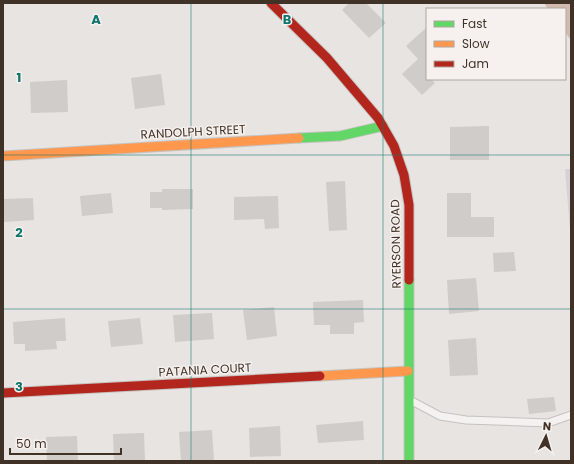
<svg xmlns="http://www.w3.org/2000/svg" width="574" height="464" viewBox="0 0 574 464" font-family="Poppins,sans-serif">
<rect width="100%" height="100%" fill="#e7e4e1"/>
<path fill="#d7d0d9" d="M 565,169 L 571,169 L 571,241 Z"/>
<path fill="#d3baae" d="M 544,3 L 571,3 L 571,40 L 565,32 L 565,9 L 548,9 Z"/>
<g fill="#cfccc9">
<path d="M 349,3 L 366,3 L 386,23 L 369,38 L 342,10 Z"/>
<path d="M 427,27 L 427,79 L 431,79 L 435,83 L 422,95 L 402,74 L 418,59 L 406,46 Z"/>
<path d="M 161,74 L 165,105 L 135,109 L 131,78 Z"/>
<path d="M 67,80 L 68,112 L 31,113 L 30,82 Z"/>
<path d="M 489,126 L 489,160 L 450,160 L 450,127 Z"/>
<path d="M 345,181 L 347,230 L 329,231 L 326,182 Z"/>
<path d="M 162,189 L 193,189 L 193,209 L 162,210 L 162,208 L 150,208 L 150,192 L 162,192 Z"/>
<path d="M 111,193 L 113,213 L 82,216 L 80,196 Z"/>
<path d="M 447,193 L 471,193 L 471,217 L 494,217 L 494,237 L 447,237 Z"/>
<path d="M 278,196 L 279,228 L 265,229 L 264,219 L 234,220 L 234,197 Z"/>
<path d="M 33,198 L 34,220 L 3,222 L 3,199 Z"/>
<path d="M 514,252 L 516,271 L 494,272 L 493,253 Z"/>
<path d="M 476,278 L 479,311 L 449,314 L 447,280 Z"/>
<path d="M 363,300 L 364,322 L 354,323 L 354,334 L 330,334 L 330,325 L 314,325 L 313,302 Z"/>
<path d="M 274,307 L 277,336 L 247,340 L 243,310 Z"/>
<path d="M 212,313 L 214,339 L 175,342 L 173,315 Z"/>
<path d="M 65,318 L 66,341 L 56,341 L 57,349 L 25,351 L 25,344 L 14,344 L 13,322 Z"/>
<path d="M 140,318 L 143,344 L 111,347 L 108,321 Z"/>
<path d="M 476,338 L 478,375 L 450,376 L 448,340 Z"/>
<path d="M 554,397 L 556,411 L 529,414 L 527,399 Z"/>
<path d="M 363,421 L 364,440 L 318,443 L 316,425 Z"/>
<path d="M 280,426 L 281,456 L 250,457 L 249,428 Z"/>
<path d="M 212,430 L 214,461 L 181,461 L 179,432 Z"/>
<path d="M 144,433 L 145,461 L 114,461 L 113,434 Z"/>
<path d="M 77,436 L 78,461 L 47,461 L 46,437 Z"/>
</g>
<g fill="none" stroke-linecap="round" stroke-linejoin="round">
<defs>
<path id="lane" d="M 410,400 L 440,416 L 466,420 L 548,423 L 571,415"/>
<g id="fast">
<path d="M 299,138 L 340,136 L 383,126"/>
<path d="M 409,280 L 409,461"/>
</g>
<g id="slow">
<path d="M 3,156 L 299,138"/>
<path d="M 320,376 L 408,371"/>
</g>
<g id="jam">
<path d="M 271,3 L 327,58 L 378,118 L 394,146 L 404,175 L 409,205 L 409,280"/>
<path d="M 3,393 L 320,376"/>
</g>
</defs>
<use href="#lane" stroke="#c5c2bf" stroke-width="9"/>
<use href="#fast" stroke="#c5c2bf" stroke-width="11"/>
<use href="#slow" stroke="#c5c2bf" stroke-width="11"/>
<use href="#jam" stroke="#c5c2bf" stroke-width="11"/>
<use href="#lane" stroke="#f3f2f1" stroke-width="7"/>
<use href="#fast" stroke="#63d668" stroke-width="9"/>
<use href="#slow" stroke="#ff974d" stroke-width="9"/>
<use href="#jam" stroke="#b3261e" stroke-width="9"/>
</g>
<path fill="none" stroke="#0f766e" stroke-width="1" stroke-opacity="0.55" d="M 191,3 L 191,461M 383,3 L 383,461M 3,155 L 571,155M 3,309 L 571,309"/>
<g text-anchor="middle" stroke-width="3" stroke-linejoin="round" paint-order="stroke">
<g font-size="12" fill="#413227" stroke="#f6f1ee">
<text transform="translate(193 132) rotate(-3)" y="4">RANDOLPH STREET</text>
<text transform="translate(396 244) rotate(-91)" y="4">RYERSON ROAD</text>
<text transform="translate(205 370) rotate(-3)" y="4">PATANIA COURT</text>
</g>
</g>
<g font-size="13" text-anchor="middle" font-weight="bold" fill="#0f766e" stroke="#f6f1ee" stroke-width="3" stroke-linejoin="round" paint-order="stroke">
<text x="96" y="24">A</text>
<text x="287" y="24">B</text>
<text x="19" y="82">1</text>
<text x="19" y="237">2</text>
<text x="19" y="391">3</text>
</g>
<rect width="574" height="464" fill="none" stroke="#413227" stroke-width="8"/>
<rect x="426" y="8" width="140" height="72" fill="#f6f1ee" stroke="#aea59e"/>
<rect x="434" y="21" width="20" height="6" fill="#63d668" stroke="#aea59e"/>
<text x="462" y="28" font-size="12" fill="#413227">Fast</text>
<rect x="434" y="41" width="20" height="6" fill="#ff974d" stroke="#aea59e"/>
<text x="462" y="48" font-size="12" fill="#413227">Slow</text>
<rect x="434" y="61" width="20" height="6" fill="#b3261e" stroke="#aea59e"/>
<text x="462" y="68" font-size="12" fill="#413227">Jam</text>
<g transform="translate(546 436) rotate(5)" stroke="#f6f1ee" stroke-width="3" paint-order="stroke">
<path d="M0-3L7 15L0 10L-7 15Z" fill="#413227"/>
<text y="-6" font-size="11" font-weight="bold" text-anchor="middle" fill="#413227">N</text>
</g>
<path d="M10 448v6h111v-6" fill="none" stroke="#413227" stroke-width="2"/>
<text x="16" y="448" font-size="12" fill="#413227" stroke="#f6f1ee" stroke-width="3" paint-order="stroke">50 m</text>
</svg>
